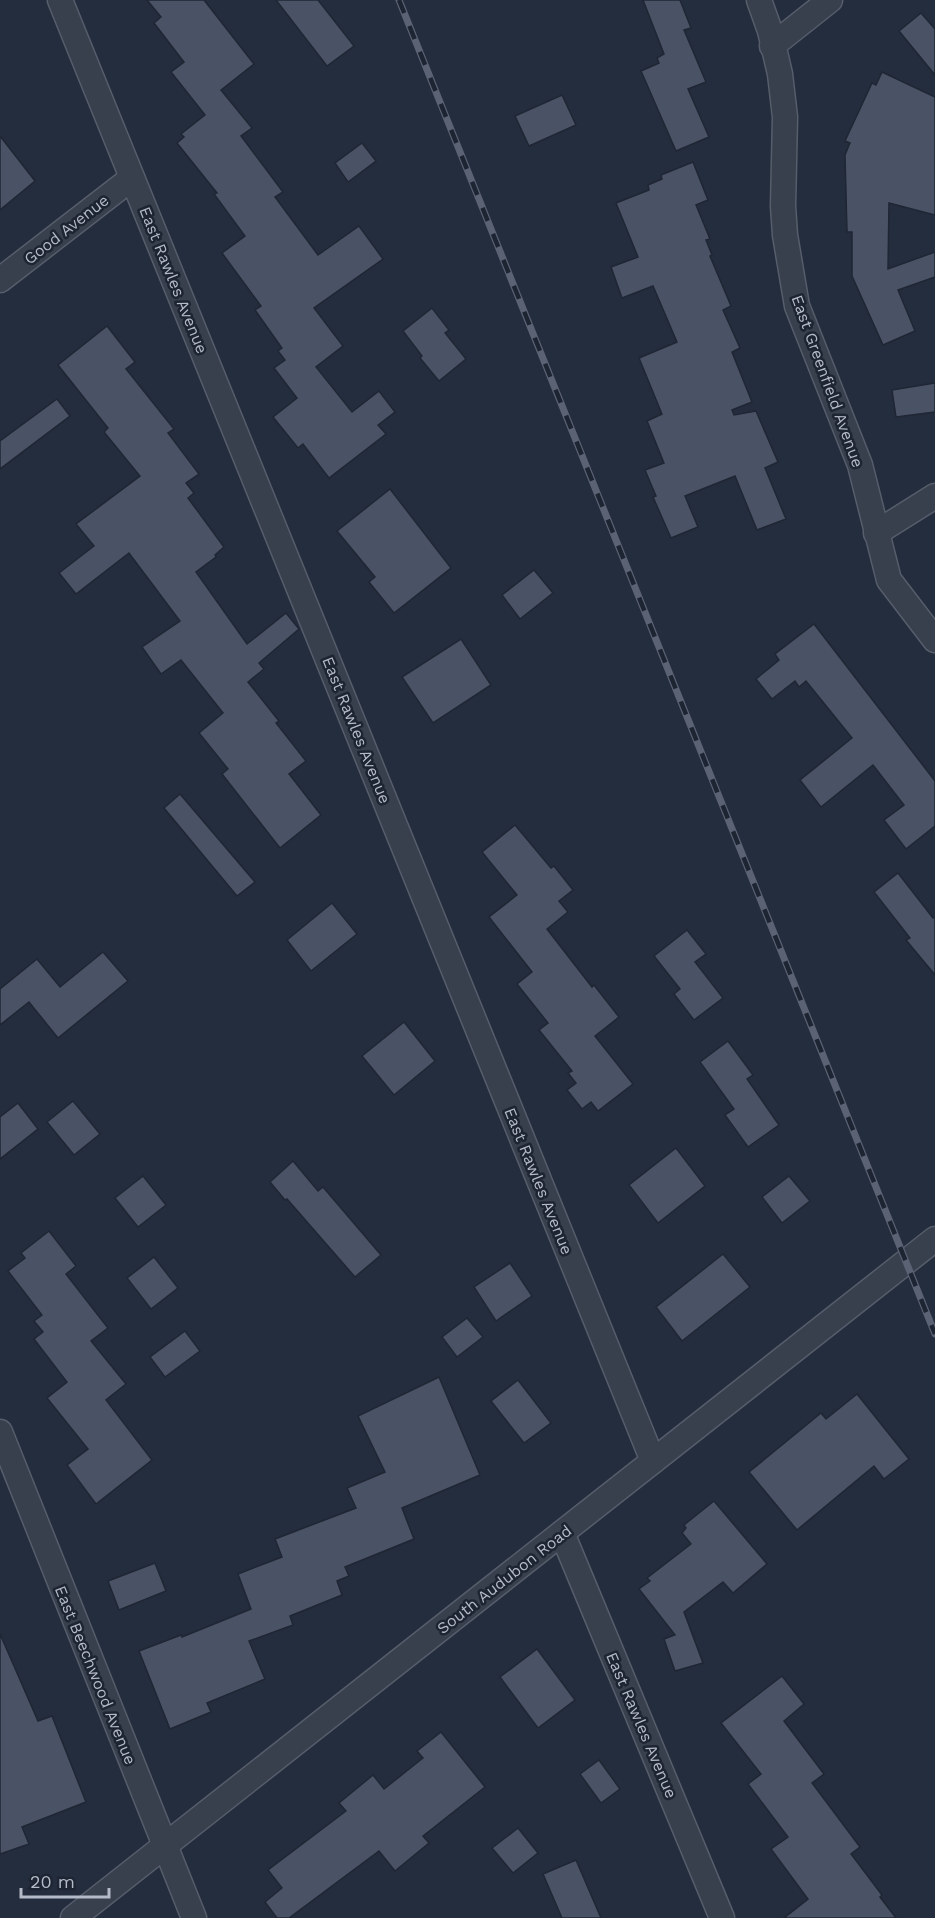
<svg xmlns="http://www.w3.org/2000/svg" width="935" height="1918" viewBox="0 0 935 1918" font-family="'Work Sans',sans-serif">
<rect width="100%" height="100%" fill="#242d3d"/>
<g fill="#4a5365" stroke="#1f2634" stroke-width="1.5">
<path d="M 147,0 L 204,0 L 254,64 L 221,90 L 252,128 L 241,136 L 283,192 L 275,197 L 318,255 L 359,226 L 383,259 L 314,308 L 343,346 L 316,367 L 352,412 L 379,391 L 395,412 L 378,425 L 386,434 L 329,478 L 303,444 L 298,448 L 273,417 L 297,398 L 274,368 L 285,360 L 278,351 L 282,348 L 255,310 L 261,306 L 222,253 L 245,236 L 214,194 L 217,193 L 177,143 L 184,137 L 181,134 L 205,115 L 171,72 L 184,62 L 154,23 L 161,17 Z"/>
<path d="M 276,0 L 318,0 L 354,46 L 327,66 Z"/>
<path d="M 643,0 L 680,0 L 691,28 L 684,30 L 706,82 L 688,89 L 709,137 L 676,151 L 641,71 L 659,63 L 657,58 L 664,54 Z"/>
<path d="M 921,13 L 935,29 L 935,75 L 899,31 Z"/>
<path d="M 882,72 L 935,97 L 935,215 L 889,203 L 888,269 L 935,252 L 935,277 L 898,290 L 915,331 L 883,345 L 852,276 L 852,232 L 847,232 L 845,155 L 850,143 L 845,141 L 872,83 L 876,85 Z"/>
<path d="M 562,95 L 576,125 L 529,146 L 515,116 Z"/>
<path d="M 0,136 L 35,181 L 0,210 Z"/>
<path d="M 362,143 L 376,161 L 348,182 L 335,163 Z"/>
<path d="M 693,162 L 708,200 L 696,205 L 710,239 L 706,240 L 712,255 L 710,256 L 731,306 L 723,310 L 740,348 L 732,352 L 752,402 L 732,410 L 734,415 L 756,411 L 762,425 L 778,462 L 765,468 L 786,519 L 757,530 L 735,476 L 685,496 L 698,527 L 671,538 L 653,497 L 656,496 L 645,470 L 664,463 L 647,421 L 662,414 L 639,358 L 677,342 L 653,286 L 622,298 L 611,267 L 638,257 L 616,203 L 649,190 L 648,185 L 662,179 L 661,175 Z"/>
<path d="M 432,308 L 449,330 L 445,333 L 466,359 L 439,381 L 420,358 L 422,356 L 403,331 Z"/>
<path d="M 107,326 L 135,362 L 126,369 L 174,429 L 168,433 L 199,474 L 186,483 L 194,493 L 188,498 L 224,547 L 215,555 L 216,557 L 196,572 L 247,644 L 286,613 L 299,629 L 259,663 L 264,669 L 248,682 L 279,721 L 276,723 L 306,761 L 289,774 L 321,815 L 280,848 L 222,774 L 228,769 L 199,733 L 223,713 L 181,660 L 161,674 L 142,647 L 180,621 L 129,553 L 76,594 L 59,573 L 94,546 L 76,524 L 140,476 L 104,432 L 108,428 L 58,365 Z"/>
<path d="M 935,383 L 935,412 L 896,417 L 892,390 Z"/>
<path d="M 57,399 L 70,416 L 0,469 L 0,441 Z"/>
<path d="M 390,489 L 451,568 L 394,613 L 369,582 L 375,577 L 337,531 Z"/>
<path d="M 534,570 L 553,593 L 520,619 L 502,595 Z"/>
<path d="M 814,624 L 935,781 L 935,826 L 906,849 L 884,820 L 904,805 L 873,765 L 821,807 L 800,780 L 852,738 L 806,681 L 799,687 L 795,681 L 772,699 L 756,679 L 779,660 L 775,654 Z"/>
<path d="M 461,639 L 491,685 L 433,723 L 402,677 Z"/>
<path d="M 180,794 L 255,882 L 237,896 L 164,808 Z"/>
<path d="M 515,825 L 551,868 L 554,866 L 573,890 L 559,901 L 568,912 L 547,929 L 592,987 L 594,985 L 619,1017 L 595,1036 L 633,1084 L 598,1111 L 591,1102 L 582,1109 L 567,1090 L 576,1083 L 568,1073 L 572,1071 L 539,1030 L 548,1023 L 517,984 L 532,972 L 489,917 L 517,895 L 482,852 Z"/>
<path d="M 898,873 L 933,918 L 935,917 L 935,975 L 906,940 L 910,938 L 874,892 Z"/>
<path d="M 332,903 L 357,934 L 311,971 L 287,940 Z"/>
<path d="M 687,930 L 706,954 L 695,962 L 723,998 L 694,1020 L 674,994 L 680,989 L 654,956 Z"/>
<path d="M 103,952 L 128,981 L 58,1038 L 29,1002 L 0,1025 L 0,989 L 37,959 L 60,987 Z"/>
<path d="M 404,1022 L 435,1061 L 394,1095 L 362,1056 Z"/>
<path d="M 728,1041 L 753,1075 L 747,1079 L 779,1125 L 748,1147 L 725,1115 L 734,1109 L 700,1062 Z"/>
<path d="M 73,1101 L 100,1134 L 74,1155 L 47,1122 Z"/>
<path d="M 18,1103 L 38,1129 L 0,1159 L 0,1117 Z"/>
<path d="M 676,1148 L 705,1186 L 658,1223 L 629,1185 Z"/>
<path d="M 293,1161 L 318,1191 L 323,1187 L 381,1255 L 355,1277 L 287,1199 L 285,1200 L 270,1182 Z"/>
<path d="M 143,1176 L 166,1205 L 138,1227 L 115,1198 Z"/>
<path d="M 789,1176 L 810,1201 L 782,1223 L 762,1197 Z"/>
<path d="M 49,1231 L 76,1266 L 66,1274 L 108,1328 L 91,1341 L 126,1384 L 106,1400 L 152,1460 L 96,1504 L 67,1465 L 88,1449 L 47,1398 L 67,1382 L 34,1339 L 43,1332 L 34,1321 L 42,1315 L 8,1271 L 25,1258 L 21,1253 Z"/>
<path d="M 723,1254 L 750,1287 L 682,1341 L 656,1307 Z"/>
<path d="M 154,1257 L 178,1288 L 151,1309 L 127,1278 Z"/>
<path d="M 510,1263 L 532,1296 L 496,1321 L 474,1287 Z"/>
<path d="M 467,1318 L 483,1337 L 457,1357 L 442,1337 Z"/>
<path d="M 185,1331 L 200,1351 L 165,1377 L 150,1357 Z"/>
<path d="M 439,1377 L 480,1475 L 402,1508 L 414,1539 L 345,1567 L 349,1576 L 337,1581 L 342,1595 L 290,1616 L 293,1625 L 249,1641 L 265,1679 L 207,1703 L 211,1712 L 170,1729 L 139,1651 L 181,1635 L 182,1637 L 251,1609 L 238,1574 L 282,1557 L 275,1539 L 356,1508 L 347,1488 L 385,1472 L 358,1416 Z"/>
<path d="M 518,1380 L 551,1423 L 524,1443 L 491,1401 Z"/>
<path d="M 857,1394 L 909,1459 L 884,1479 L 874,1466 L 797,1530 L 749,1472 L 821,1413 L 826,1419 Z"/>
<path d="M 714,1501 L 767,1564 L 733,1593 L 723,1582 L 684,1612 L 703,1663 L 675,1671 L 664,1639 L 675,1635 L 639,1589 L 650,1581 L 647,1578 L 691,1544 L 682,1533 L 686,1528 L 684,1525 Z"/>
<path d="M 155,1563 L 166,1591 L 119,1610 L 108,1581 Z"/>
<path d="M 0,1634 L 38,1721 L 52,1716 L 86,1802 L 22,1827 L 29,1844 L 0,1854 Z"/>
<path d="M 537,1649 L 575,1700 L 538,1728 L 500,1677 Z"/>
<path d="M 782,1676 L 804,1704 L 784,1721 L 824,1774 L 812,1783 L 860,1847 L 851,1854 L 882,1895 L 880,1897 L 896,1918 L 784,1918 L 808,1899 L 771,1849 L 788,1837 L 748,1784 L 761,1774 L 721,1723 Z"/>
<path d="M 441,1732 L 485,1787 L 423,1836 L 429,1843 L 395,1871 L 379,1851 L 289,1918 L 277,1918 L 265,1902 L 282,1888 L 268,1870 L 346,1811 L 339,1803 L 373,1775 L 384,1789 L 423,1758 L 417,1751 Z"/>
<path d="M 599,1760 L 620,1789 L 601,1803 L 580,1774 Z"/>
<path d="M 518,1828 L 538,1853 L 513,1873 L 492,1848 Z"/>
<path d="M 576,1860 L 601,1918 L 562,1918 L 543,1874 Z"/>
</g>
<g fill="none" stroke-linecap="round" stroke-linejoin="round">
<defs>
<g id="minor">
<path d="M 60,0 L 653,1461"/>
<path d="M 759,0 L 770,31 L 780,74 L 785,117 L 783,206 L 785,235 L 797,306 L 860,465 L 889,580 L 935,640"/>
<path d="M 772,46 L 830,0"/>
<path d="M 0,280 L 132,178"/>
<path d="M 876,533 L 935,496"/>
<path d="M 0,1432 L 194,1918"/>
<path d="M 562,1533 L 722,1918"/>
<path d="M 73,1918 L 935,1239"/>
</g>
</defs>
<use href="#minor" stroke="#565d6b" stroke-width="27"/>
<use href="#minor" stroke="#383f4d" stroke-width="24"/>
<defs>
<path id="rail" d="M 399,0 L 935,1334"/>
</defs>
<use href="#rail" stroke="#5a6274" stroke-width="7"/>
<use href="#rail" stroke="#1d2432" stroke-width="4.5" stroke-dasharray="14" stroke-linecap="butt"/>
</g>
<g text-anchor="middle" stroke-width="5" stroke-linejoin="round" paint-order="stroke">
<g font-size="16" fill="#b4bac8" stroke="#1d2432">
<text transform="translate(66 229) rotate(-38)" y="6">Good Avenue</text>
<text transform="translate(174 280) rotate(68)" y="6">East Rawles Avenue</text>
<text transform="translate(828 381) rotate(70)" y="6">East Greenfield Avenue</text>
<text transform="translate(357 730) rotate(68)" y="6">East Rawles Avenue</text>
<text transform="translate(539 1181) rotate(68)" y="6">East Rawles Avenue</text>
<text transform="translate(504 1579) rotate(-38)" y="6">South Audubon Road</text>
<text transform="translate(96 1675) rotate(68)" y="6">East Beechwood Avenue</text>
<text transform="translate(642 1725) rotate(67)" y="6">East Rawles Avenue</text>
</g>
</g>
<path d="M21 1888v9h88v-9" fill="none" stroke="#b4bac8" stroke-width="3"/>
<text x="30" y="1888" font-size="18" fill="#b4bac8" stroke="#1d2432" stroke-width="4.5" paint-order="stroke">20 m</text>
</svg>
